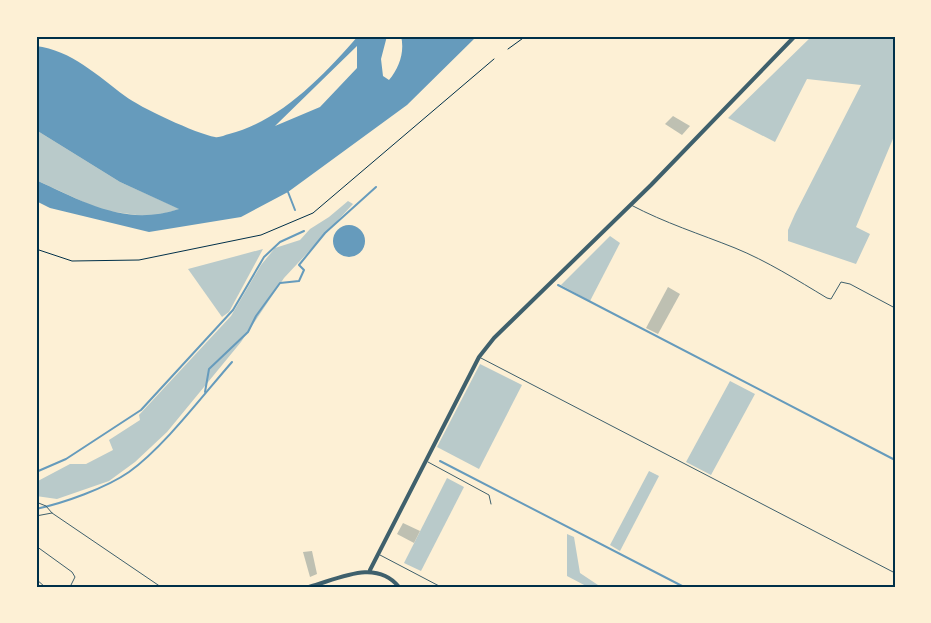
<svg xmlns="http://www.w3.org/2000/svg" width="931" height="623" viewBox="0 0 931 623" font-family="'Source Serif 4',serif">
<rect width="100%" height="100%" fill="#fdf0d5"/>
<g fill="#b9caca">
<path d="M 812,36 L 895,36 L 895,134 L 856,227 L 870,234 L 856,264 L 788,241 L 788,230 L 795,214 L 861,85 L 807,79 L 775,142 L 728,118 Z"/>
<path d="M 36,130 L 120,182 L 180,209 L 151,217 L 101,210 L 36,180 Z"/>
<path d="M 348,201 L 353,204 L 284,278 L 241,342 L 167,432 L 135,462 L 109,481 L 57,499 L 36,496 L 36,482 L 70,464 L 86,464 L 113,450 L 109,440 L 140,420 L 139,415 L 231,316 L 261,265 L 275,248 L 300,240 L 310,229 L 329,217 Z"/>
<path d="M 610,236 L 620,243 L 590,301 L 561,285 Z"/>
<path d="M 263,249 L 229,312 L 222,317 L 188,269 Z"/>
<path d="M 480,364 L 522,385 L 479,469 L 437,447 Z"/>
<path d="M 730,381 L 755,394 L 711,475 L 686,462 Z"/>
<path d="M 649,471 L 659,476 L 620,551 L 610,545 Z"/>
<path d="M 447,478 L 464,487 L 421,571 L 404,563 Z"/>
<path d="M 567,534 L 574,537 L 580,573 L 601,587 L 588,587 L 567,576 Z"/>
</g>
<g fill="#669bbc" fill-rule="evenodd">
<path d="M 358,36 L 387,36 L 381,59 L 383,76 L 389,80 C 399,68 405,52 401,36 L 477,36 L 407,105 L 288,192 L 241,217 L 149,232 L 50,208 L 36,201 L 36,180 C 84,202 126,227 179,209 L 120,182 L 36,130 L 36,46 C 71,50 98,76 125,96 C 139,107 197,134 215,137 C 219,138 225,135 229,134 C 281,121 324,75 358,36 ZM 357,46 L 357,68 L 320,107 L 275,126 Z"/>
<circle cx="349" cy="241" r="16"/>
</g>
<g fill="none" stroke-linecap="round" stroke-linejoin="round">
<g stroke="#669bbc" stroke-width="2">
<path d="M 288,192 L 295,210"/>
<path d="M 558,285 L 895,460"/>
<path d="M 205,392 L 209,369 L 248,332 L 256,316 L 280,283 L 299,281 L 304,270 L 299,265 L 325,233 L 376,187"/>
<path d="M 440,461 L 684,587"/>
<path d="M 36,472 L 66,459 L 141,410 L 233,310 L 264,257 L 280,242 L 304,231"/>
<path d="M 36,509 C 64,503 106,488 129,472 C 164,447 203,395 232,362"/>
</g>
</g>
<g fill="#bec0b2">
<path d="M 673,116 L 690,126 L 682,135 L 665,124 Z"/>
<path d="M 668,287 L 680,294 L 658,334 L 646,328 Z"/>
<path d="M 403,523 L 420,531 L 414,543 L 397,534 Z"/>
<path d="M 312,551 L 317,574 L 310,577 L 303,552 Z"/>
</g>
<g fill="none" stroke-linecap="round" stroke-linejoin="round">
<g stroke="#003049" stroke-width="1">
<path d="M 508,49 L 526,36"/>
<path d="M 36,249 L 72,261 L 139,260 L 261,235 L 313,213 L 494,59"/>
</g>
<g stroke="#3f606c" stroke-width="1">
<path d="M 631,205 C 665,223 700,234 735,248 C 767,261 797,280 827,298 L 831,299 L 841,282 L 850,284 L 895,308"/>
<path d="M 479,357 L 895,573"/>
<path d="M 428,462 L 489,495 L 491,504"/>
<path d="M 36,502 L 46,506 L 52,513 L 161,587"/>
<path d="M 36,516 L 52,513"/>
<path d="M 36,546 L 72,572 L 75,577 L 70,587"/>
<path d="M 380,555 L 441,587"/>
<path d="M 36,579 L 45,587"/>
</g>
<g stroke="#3f606c" stroke-width="4">
<path d="M 370,570 L 479,357 L 494,338 L 651,185 L 795,36"/>
<path d="M 309,587 C 338,579 376,558 399,587"/>
</g>
</g>
<rect width="931" height="623" fill="none" stroke="#fdf0d5" stroke-width="75"/>
<rect x="38" y="38" width="856" height="548" fill="none" stroke="#003049" stroke-width="2"/>
</svg>
